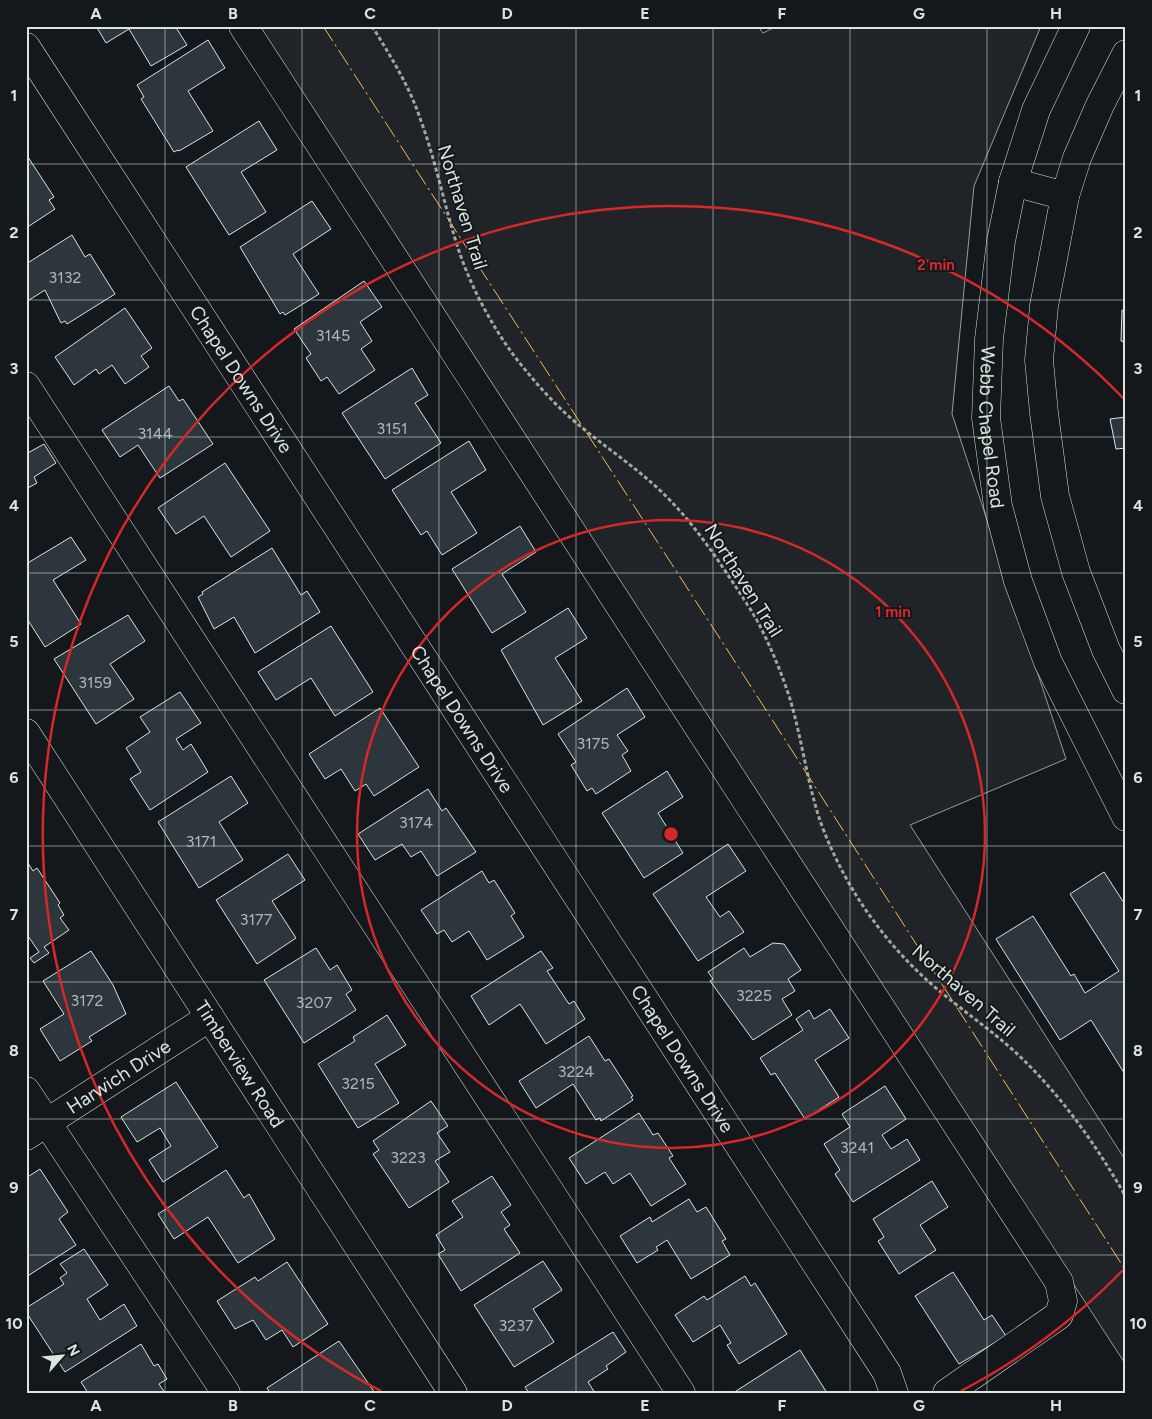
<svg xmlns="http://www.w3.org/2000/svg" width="1152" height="1419" viewBox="0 0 1152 1419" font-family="Figtree,sans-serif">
<rect width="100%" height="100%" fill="#14181c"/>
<path fill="#202428" stroke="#939e99" d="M 256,26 L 758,26 L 763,33 L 777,26 L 1041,26 L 974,186 L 952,414 L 1066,759 L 910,825 L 1126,1161 L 1126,1365 Z"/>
<g fill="#2c363c" stroke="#d8e6dc">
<path d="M 96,26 L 175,26 L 187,45 L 151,66 L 129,29 L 106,43 Z"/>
<path d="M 208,40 L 225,68 L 188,91 L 213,131 L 179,151 L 178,150 L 174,152 L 141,99 L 144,97 L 137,85 Z"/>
<path d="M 259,121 L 277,150 L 241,172 L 266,212 L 229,235 L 186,167 Z"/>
<path d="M 26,154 L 54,197 L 49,200 L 55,209 L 26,228 Z"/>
<path d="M 312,201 L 331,229 L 293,254 L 319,294 L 285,315 L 283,312 L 280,314 L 240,247 Z"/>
<path d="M 72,235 L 85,257 L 90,254 L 115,294 L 67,324 L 65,321 L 61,323 L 45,290 L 26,302 L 26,264 Z"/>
<path d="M 364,281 L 382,307 L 360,322 L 372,341 L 361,349 L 375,370 L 339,394 L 327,377 L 321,381 L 306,358 L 311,354 L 294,329 Z"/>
<path d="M 125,308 L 152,348 L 141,356 L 149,367 L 125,384 L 112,365 L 99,374 L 96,369 L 74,385 L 55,357 Z"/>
<path d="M 1122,310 L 1126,311 L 1126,342 L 1121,341 Z"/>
<path d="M 412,368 L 428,395 L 415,403 L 441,443 L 385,479 L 342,413 Z"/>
<path d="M 169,386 L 179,401 L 183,399 L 213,444 L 160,478 L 138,445 L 120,457 L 102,430 Z"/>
<path d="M 1126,417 L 1126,448 L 1116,449 L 1110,419 Z"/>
<path d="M 469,441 L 486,470 L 451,492 L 477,533 L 442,555 L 427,531 L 421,535 L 392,490 Z"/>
<path d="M 44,444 L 56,463 L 34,477 L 37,483 L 26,489 L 26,454 Z"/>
<path d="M 225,463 L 270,531 L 231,557 L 204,516 L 176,534 L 158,508 Z"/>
<path d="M 520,526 L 536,552 L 502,574 L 526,612 L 492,633 L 452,569 Z"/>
<path d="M 71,537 L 86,560 L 53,580 L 81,624 L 45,647 L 26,617 L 26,564 Z"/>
<path d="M 272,548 L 301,595 L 307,591 L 320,612 L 255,653 L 234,617 L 214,629 L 198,597 L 203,594 L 202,592 Z"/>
<path d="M 568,608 L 587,638 L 555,658 L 582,701 L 543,725 L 501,650 Z"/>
<path d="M 128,615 L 145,641 L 110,664 L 134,699 L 96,724 L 54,659 Z"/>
<path d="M 331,626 L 373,692 L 335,716 L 311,678 L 276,700 L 258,672 Z"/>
<path d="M 627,688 L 645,717 L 617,735 L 628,751 L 622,755 L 631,771 L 596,794 L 592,788 L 587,791 L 571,765 L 576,762 L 558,734 Z"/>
<path d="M 180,692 L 201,723 L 176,739 L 183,750 L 191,744 L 208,772 L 150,810 L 130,779 L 141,772 L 126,748 L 150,732 L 140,717 Z"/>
<path d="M 380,708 L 419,767 L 374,796 L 366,784 L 355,791 L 341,769 L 325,779 L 309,754 Z"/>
<path d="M 667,771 L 683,797 L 658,813 L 683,853 L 644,878 L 602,813 Z"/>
<path d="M 231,776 L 248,803 L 219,822 L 243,860 L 199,888 L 158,822 Z"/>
<path d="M 428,789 L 442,811 L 446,808 L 476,852 L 437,876 L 421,851 L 411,857 L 402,844 L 375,860 L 358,834 Z"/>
<path d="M 728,844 L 746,871 L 706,897 L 720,917 L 729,911 L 744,932 L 698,961 L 653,894 Z"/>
<path d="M 288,854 L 305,880 L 272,901 L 296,938 L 257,964 L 216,900 Z"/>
<path d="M 26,860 L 33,871 L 37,868 L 60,903 L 58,905 L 64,915 L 60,918 L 69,930 L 44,947 L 49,953 L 34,963 L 30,958 L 39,952 L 26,933 Z"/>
<path d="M 482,871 L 489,883 L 494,880 L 515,913 L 511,916 L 524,937 L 487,960 L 469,931 L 452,942 L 444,930 L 437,934 L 421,910 Z"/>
<path d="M 1104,872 L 1126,906 L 1126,1076 L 1091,1020 L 1060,1040 L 996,939 L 1033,916 L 1071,976 L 1074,974 L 1085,993 L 1119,971 L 1070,894 Z"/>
<path d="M 773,943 L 784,944 L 801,970 L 788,979 L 795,991 L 782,999 L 792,1015 L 753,1040 L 710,981 L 713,979 L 708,972 L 744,948 L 750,957 Z"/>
<path d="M 316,948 L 330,970 L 337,965 L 352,990 L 346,994 L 356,1010 L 304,1043 L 264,980 Z"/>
<path d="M 91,951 L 113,985 L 126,1014 L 89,1037 L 92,1041 L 60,1061 L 40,1029 L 64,1014 L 43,981 Z"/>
<path d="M 541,951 L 553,968 L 547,971 L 569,1004 L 574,1001 L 585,1019 L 546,1044 L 520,1004 L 489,1025 L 471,996 Z"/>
<path d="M 830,1009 L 849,1038 L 815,1060 L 839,1097 L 805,1119 L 775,1073 L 771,1075 L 760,1058 L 803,1030 L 796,1019 L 809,1010 L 814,1019 Z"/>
<path d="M 387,1015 L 406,1045 L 375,1064 L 399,1103 L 358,1128 L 318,1064 L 355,1041 L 353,1037 Z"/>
<path d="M 589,1036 L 605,1061 L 609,1059 L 633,1096 L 631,1097 L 633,1100 L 601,1121 L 600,1118 L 596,1120 L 573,1084 L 536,1108 L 519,1081 Z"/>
<path d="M 176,1082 L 218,1147 L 163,1182 L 149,1160 L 171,1146 L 160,1128 L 137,1142 L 121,1117 Z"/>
<path d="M 885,1086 L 906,1119 L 882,1135 L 891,1149 L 907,1139 L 920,1160 L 853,1202 L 835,1174 L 840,1170 L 824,1144 L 850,1127 L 842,1114 Z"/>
<path d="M 431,1101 L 448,1126 L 437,1133 L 450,1152 L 435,1161 L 449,1182 L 409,1208 L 373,1154 L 379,1150 L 373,1141 Z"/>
<path d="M 639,1113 L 653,1135 L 658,1133 L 673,1156 L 669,1158 L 686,1184 L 651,1206 L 630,1173 L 613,1184 L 605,1172 L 586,1184 L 569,1158 Z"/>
<path d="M 40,1169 L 68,1212 L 59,1219 L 76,1245 L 26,1277 L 26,1178 Z"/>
<path d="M 226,1170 L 244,1198 L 249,1194 L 275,1239 L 238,1263 L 208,1217 L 174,1239 L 158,1214 Z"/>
<path d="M 492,1176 L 511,1205 L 501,1212 L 510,1225 L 504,1229 L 520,1253 L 461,1291 L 438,1254 L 445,1250 L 436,1235 L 463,1217 L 452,1201 Z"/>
<path d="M 932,1181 L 948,1207 L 920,1225 L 936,1250 L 899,1274 L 878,1241 L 884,1237 L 873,1219 Z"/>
<path d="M 689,1199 L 697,1212 L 706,1207 L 726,1239 L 722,1241 L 730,1255 L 691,1279 L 667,1240 L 656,1247 L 658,1250 L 637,1263 L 620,1236 L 650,1217 L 652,1222 Z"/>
<path d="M 84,1249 L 108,1285 L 87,1299 L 100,1320 L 124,1304 L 137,1326 L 65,1372 L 26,1312 L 26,1308 L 64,1284 L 60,1278 L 67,1273 L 60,1264 Z"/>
<path d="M 543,1261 L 562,1290 L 533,1309 L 554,1342 L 514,1367 L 474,1305 Z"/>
<path d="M 287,1262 L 328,1324 L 293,1347 L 282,1330 L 266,1340 L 253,1320 L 235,1329 L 217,1301 L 255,1277 L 258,1281 Z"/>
<path d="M 953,1272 L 984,1320 L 992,1315 L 1006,1336 L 959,1364 L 915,1296 Z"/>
<path d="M 745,1276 L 751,1286 L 755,1283 L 787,1334 L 739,1364 L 727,1345 L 731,1343 L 720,1325 L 693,1342 L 675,1315 L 704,1296 L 707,1300 Z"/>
<path d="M 613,1332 L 626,1352 L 606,1366 L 608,1369 L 588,1382 L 595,1393 L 529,1393 L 525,1387 Z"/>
<path d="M 339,1341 L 375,1393 L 270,1393 L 267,1388 Z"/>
<path d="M 141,1344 L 154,1366 L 158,1364 L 167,1379 L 159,1384 L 165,1393 L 88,1393 L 81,1382 Z"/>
<path d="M 800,1350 L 827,1393 L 733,1393 Z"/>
</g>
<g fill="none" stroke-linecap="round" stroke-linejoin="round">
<defs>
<g id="minor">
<path d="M 243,26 L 1059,1282 L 1063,1301 L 1059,1315 L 947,1393"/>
<path id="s1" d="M 26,47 L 887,1373 L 894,1393"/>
<path d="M 26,386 L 681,1393"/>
<path id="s2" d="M 26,733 L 453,1393"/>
<path d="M 26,1091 L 226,1393"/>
<path id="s3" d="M 26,1136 L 210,1017"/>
</g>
<g id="major">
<path id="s4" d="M 1076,26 L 1036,110 L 1013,182 L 1001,241 L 989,339 L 986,418 L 998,506 L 1018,581 L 1048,662 L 1126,817"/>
<path d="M 1126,54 L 1100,105 L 1077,158 L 1065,196 L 1044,306 L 1039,360 L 1044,413 L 1055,496 L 1076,572 L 1106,650 L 1126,690"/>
<path d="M 1013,182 L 1065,196"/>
</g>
</defs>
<use href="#minor" stroke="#d8e6dc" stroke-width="29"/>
<use href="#major" stroke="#d8e6dc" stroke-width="29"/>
<path stroke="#9da8a2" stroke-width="3" stroke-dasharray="4 2.5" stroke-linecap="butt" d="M 372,26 C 391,57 410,87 421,121 C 436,162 444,204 457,245 C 469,283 489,321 512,353 C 528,374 545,394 564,412 C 592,438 625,459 653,484 C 686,513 710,548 734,584 C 743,598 753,612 760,626 C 772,650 782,674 790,699 C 801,736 806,774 817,811 C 825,838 841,871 856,895 C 876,927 901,957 929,982 C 956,1006 986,1026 1013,1050 C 1059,1092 1095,1143 1126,1197"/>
<use href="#minor" stroke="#14181c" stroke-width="28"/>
<use href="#major" stroke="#14181c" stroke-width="28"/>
<path stroke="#ffb74d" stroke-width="1" stroke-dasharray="18 4 2.5 4" stroke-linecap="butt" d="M 323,26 L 730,654 L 1126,1271"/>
</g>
<path fill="none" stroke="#d8e6dc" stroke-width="1" stroke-opacity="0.55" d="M 165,26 L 165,1393M 302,26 L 302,1393M 439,26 L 439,1393M 576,26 L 576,1393M 713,26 L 713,1393M 850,26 L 850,1393M 987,26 L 987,1393M 26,164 L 1126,164M 26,300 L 1126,300M 26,437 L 1126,437M 26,573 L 1126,573M 26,710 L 1126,710M 26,846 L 1126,846M 26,982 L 1126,982M 26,1119 L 1126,1119M 26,1255 L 1126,1255"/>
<g fill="none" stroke="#d62828" stroke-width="2.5">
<circle cx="671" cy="834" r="314"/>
<path d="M1123 1270A628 628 0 0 1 961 1391M381 1391A628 628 0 1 1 1123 398"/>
</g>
<g text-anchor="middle" stroke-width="4" stroke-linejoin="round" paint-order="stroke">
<g font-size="16" fill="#adbab4">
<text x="65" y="283">3132</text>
<text x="333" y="341">3145</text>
<text x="392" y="434">3151</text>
<text x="155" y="439">3144</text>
<text x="95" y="688">3159</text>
<text x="593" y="749">3175</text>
<text x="416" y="828">3174</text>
<text x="201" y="847">3171</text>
<text x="256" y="925">3177</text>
<text x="754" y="1001">3225</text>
<text x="87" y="1006">3172</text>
<text x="314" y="1008">3207</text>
<text x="576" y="1077">3224</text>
<text x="358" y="1089">3215</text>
<text x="857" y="1153">3241</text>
<text x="408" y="1163">3223</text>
<text x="516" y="1331">3237</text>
</g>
<g font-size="19" fill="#d8e6dc" stroke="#14181c">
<text transform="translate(463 207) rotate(73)" y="7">Northaven Trail</text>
<text dy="7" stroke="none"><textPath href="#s1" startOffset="396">Chapel Downs Drive</textPath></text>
<text dy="7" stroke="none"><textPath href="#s4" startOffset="416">Webb Chapel Road</textPath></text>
<text transform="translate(744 580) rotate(58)" y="7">Northaven Trail</text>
<text dy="7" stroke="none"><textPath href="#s1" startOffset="801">Chapel Downs Drive</textPath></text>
<text transform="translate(964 990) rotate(41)" y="7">Northaven Trail</text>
<text dy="7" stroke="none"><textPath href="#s1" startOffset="1206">Chapel Downs Drive</textPath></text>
<text dy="7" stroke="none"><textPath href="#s2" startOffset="394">Timberview Road</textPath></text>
<text dy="7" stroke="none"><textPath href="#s3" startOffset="110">Harwich Drive</textPath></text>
</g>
</g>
<circle cx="671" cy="834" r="8" fill="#d62828" stroke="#14181c" stroke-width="2.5"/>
<g font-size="15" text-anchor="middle" font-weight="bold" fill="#d62828" stroke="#14181c" stroke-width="4" stroke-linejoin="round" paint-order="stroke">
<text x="936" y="270">2 min</text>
<text x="893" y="617">1 min</text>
</g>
<rect width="1152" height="1419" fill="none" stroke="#14181c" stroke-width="55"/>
<g transform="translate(62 1356) rotate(63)" stroke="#14181c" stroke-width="4" paint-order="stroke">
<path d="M0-4L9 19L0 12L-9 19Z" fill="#d8e6dc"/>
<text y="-8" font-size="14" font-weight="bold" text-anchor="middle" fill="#d8e6dc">N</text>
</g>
<rect x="28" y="28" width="1096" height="1364" fill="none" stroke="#d8e6dc" stroke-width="2"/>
<g font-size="16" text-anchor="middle" font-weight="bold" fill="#d8e6dc">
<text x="96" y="19">A</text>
<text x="233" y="19">B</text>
<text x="370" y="19">C</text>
<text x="507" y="19">D</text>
<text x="645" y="19">E</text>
<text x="782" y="19">F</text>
<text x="919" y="19">G</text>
<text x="1056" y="19">H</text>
<text x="14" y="101">1</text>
<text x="1138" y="101">1</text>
<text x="14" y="238">2</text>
<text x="1138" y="238">2</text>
<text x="14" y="374">3</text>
<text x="1138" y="374">3</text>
<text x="14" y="511">4</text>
<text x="1138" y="511">4</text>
<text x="14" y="647">5</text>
<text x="1138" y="647">5</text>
<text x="14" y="783">6</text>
<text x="1138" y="783">6</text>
<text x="14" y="920">7</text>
<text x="1138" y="920">7</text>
<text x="14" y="1056">8</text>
<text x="1138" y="1056">8</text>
<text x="14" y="1193">9</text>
<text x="1138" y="1193">9</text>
<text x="14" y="1329">10</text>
<text x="1138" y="1329">10</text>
<text x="96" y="1411">A</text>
<text x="233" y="1411">B</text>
<text x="370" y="1411">C</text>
<text x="507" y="1411">D</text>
<text x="645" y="1411">E</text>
<text x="782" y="1411">F</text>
<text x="919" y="1411">G</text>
<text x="1056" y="1411">H</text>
</g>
</svg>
